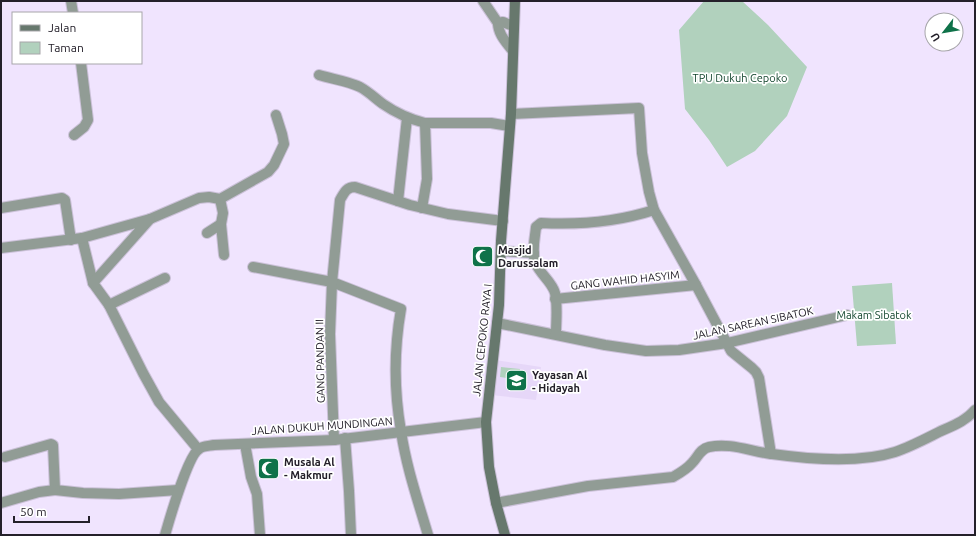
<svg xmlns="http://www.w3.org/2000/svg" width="976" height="536" viewBox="0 0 976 536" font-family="Ubuntu,sans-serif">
<rect width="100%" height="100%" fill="#f0e4fe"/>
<path fill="#e6d7f8" d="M 495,360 L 541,367 L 536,400 L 491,395 Z"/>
<g fill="#b1d1bd">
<path d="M 704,1 L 742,1 L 768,25 L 807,67 L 787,116 L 755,151 L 727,167 L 709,140 L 685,109 L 679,30 Z"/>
<path d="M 892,283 L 896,344 L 857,346 L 852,286 Z"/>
<path d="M 501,367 L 520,369 L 519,380 L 500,377 Z"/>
</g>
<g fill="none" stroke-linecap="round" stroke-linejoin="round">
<defs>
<g id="minor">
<path d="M 71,1 L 73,13"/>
<path d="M 483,1 L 498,23 L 503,22 L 513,26"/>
<path d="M 498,23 C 498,34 506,42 512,50"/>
<path d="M 319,75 C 332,79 348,81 360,87 C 369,92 375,98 383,104 C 396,113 409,119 425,123 L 491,123 L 509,126"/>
<path d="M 511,114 L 639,108 L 642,153 L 649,192 L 654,210 L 696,285 L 731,351 L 752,368 L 756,372 L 759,378 L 771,454"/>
<path d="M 74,135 L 84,127 L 88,120 L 81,63"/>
<path d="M 220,199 L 223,213 L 221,224 L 224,255"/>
<path d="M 398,201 L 407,118"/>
<path d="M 1,208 L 62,198 L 65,200 L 71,240"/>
<path d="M 422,208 L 427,179 L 425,123"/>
<path d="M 150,219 L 199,198 L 209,197 L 220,199 L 268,172 L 274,165 L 284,144 L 282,134 L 276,115"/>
<path d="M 207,233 L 221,224"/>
<path d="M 82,238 L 93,283"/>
<path d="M 1,248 L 82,238 L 150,219 L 93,283 L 109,305"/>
<path d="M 501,251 L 534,253"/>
<path d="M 253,267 L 332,282 L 401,309 C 394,349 394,391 401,431 C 406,466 418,501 428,535"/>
<path d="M 165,278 L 109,305 L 143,373 L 159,402 L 198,449"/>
<path d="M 555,299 L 696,285"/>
<path d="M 497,323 L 605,345 L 646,351 L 679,350 L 727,343 L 847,315"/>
<path d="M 556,334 C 556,321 558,306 555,293 C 552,282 541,275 536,264 C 531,254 535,238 536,227 L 541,223 C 579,225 617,222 654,210"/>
<path d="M 345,438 L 349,491 L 351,535"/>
<path d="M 334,440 L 330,334 L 332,282 L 340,200 C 344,193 346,187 355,187 L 410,205 L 448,214 L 503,221"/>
<path d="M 245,444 L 251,477 L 257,494 L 260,535"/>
<path d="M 5,457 L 51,444 L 53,445 L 55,490 L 83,493 L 119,494 L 178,490"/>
<path d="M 1,503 L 39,492 L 55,490"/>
<path d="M 496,503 L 588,486 L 673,477 C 680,473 687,469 692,463 C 698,457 700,449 709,447 C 730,442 752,452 772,454 C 808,459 861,463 895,452 C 910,447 925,439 939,432 C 952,426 966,421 975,410"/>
<path d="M 165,535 C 169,521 188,455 199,449 C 202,446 209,446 214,445 L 334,440 L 486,422"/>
</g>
<path id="secondary" d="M 505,535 L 496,503 L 489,467 L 486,422 L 499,305 L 501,241 L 511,114 L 515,1"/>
</defs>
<use href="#minor" stroke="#cbc1d8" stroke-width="12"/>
<use href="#secondary" stroke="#cbc1d8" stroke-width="12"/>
<use href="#minor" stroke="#919c95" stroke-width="10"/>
<use href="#secondary" stroke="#67786d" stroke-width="10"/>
</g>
<defs>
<symbol id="mosque-square" viewBox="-11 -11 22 22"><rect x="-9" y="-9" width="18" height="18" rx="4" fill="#0f7249" stroke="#fff"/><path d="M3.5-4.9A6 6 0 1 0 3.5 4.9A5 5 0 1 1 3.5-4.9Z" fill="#fff"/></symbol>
<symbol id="school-square" viewBox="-11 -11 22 22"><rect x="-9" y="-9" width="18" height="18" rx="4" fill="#0f7249" stroke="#fff"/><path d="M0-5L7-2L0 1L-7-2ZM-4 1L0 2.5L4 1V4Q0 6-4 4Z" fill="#fff"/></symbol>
</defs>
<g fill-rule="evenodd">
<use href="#mosque-square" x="470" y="244" width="25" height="25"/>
<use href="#school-square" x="504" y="368" width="25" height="25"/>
<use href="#mosque-square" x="256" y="456" width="25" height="25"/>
</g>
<g text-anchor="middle" stroke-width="3.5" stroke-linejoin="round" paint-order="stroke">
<g font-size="11" fill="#12452d" stroke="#fff">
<text x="740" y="82">TPU Dukuh Cepoko</text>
<text x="874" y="319">Makam Sibatok</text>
</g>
<g font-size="11" font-weight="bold" fill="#24202a" stroke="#fff" text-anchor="start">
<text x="498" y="254">Masjid<tspan x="498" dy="13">Darussalam</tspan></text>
<text x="532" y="379">Yayasan Al<tspan x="532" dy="13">- Hidayah</tspan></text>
<text x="284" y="466">Musala Al<tspan x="284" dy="13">- Makmur</tspan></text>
</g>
<g font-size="11" fill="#24202a" stroke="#fff">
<text transform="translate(625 280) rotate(-6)" y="4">GANG WAHID HASYIM</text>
<text transform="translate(753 323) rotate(-12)" y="4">JALAN SAREAN SIBATOK</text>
<text transform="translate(482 340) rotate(-84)" y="4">JALAN CEPOKO RAYA I</text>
<text transform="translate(320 361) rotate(-91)" y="4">GANG PANDAN II</text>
<text transform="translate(322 426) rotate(-4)" y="4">JALAN DUKUH MUNDINGAN</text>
</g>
</g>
<rect width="976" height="536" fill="none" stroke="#24202a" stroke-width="4"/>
<rect x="12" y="12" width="130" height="52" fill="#ffffff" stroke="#a7a6aa"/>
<rect x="20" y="25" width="20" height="6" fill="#67786d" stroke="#a7a6aa"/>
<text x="48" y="32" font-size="12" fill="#24202a">Jalan</text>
<rect x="20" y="42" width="20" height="12" fill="#b1d1bd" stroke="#a7a6aa"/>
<text x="48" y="52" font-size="12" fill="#24202a">Taman</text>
<g transform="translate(944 32) rotate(239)"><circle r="19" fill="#ffffff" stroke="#a7a6aa"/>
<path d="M0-3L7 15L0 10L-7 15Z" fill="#0f7249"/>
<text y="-6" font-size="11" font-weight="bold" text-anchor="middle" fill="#24202a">U</text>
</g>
<path d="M14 516v6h75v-6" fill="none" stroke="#24202a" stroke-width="2"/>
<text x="20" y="516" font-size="12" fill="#24202a" stroke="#ffffff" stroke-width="3" paint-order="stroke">50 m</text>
</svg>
